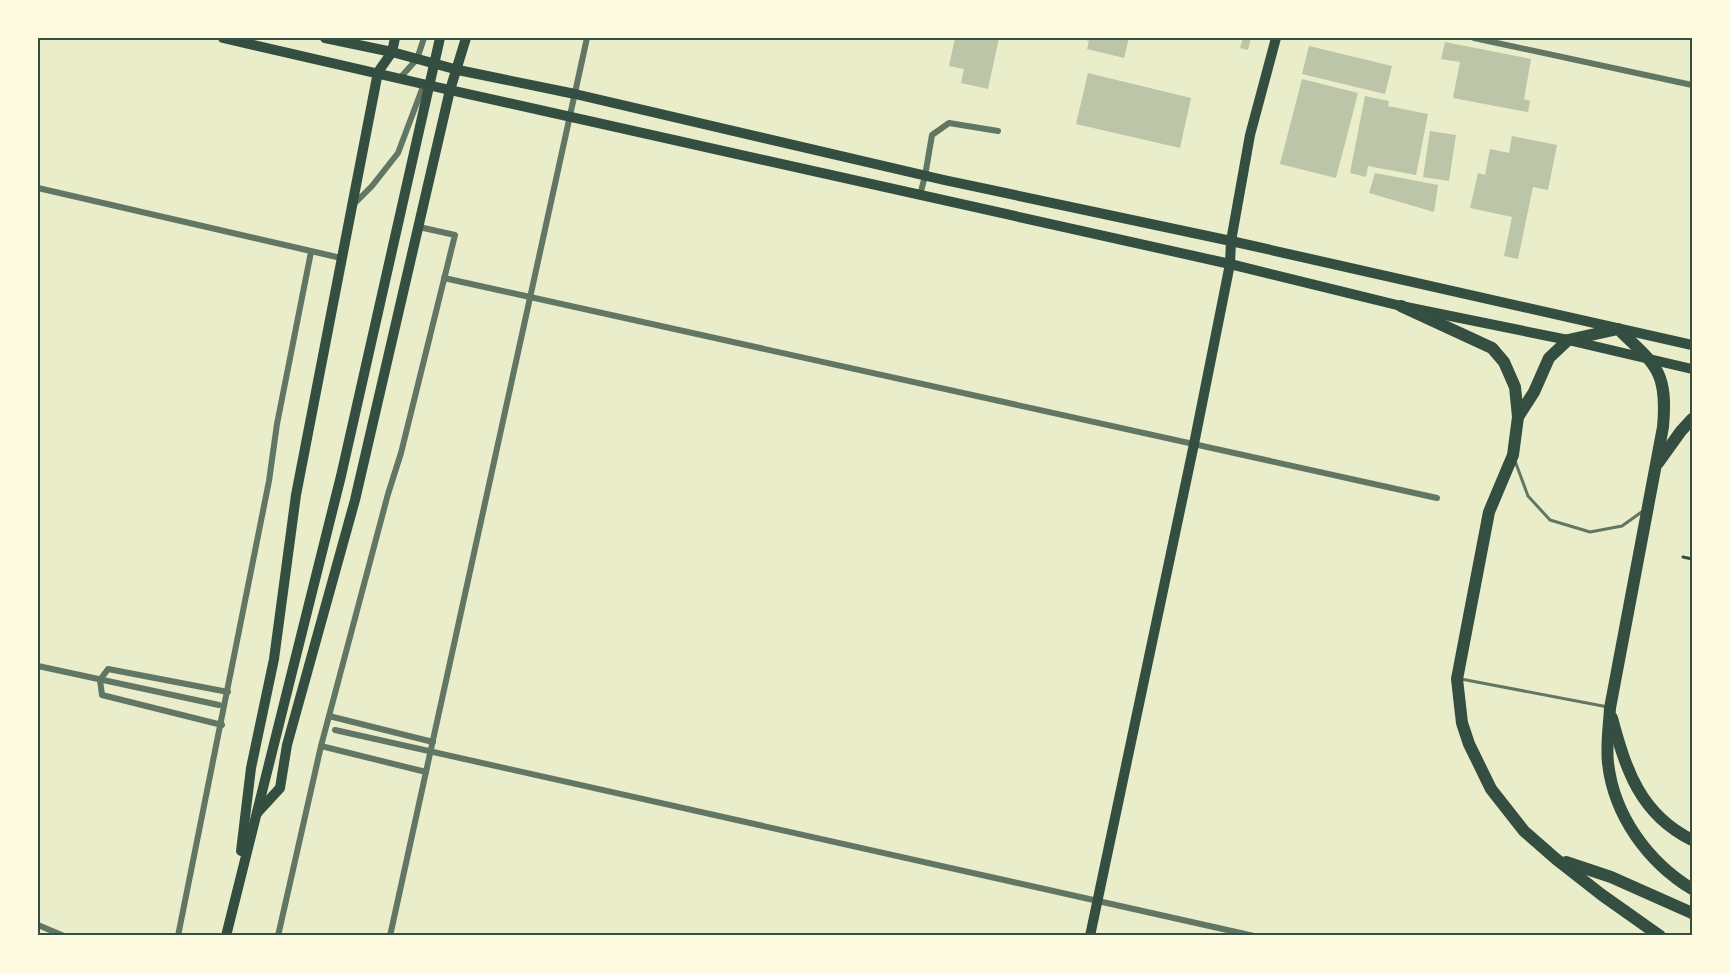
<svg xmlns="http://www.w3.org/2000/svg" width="1730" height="973" viewBox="0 0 1730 973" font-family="'Sofia Sans Condensed',sans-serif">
<rect width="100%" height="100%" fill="#e9edc9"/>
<g fill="#bcc5a7">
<path d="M 955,38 L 999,38 L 988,89 L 961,83 L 964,69 L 949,66 Z"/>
<path d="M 1079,38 L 1129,38 L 1124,58 L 1087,49 L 1089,41 Z"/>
<path d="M 1243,38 L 1251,38 L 1248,50 L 1240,48 Z"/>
<path d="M 1445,42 L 1531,59 L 1524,99 L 1530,101 L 1528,112 L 1453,98 L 1460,62 L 1441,59 Z"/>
<path d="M 1309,46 L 1392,66 L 1385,94 L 1302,74 Z"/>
<path d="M 1088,73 L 1191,98 L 1180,148 L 1076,124 Z"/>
<path d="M 1302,79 L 1358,93 L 1336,178 L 1280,164 Z"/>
<path d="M 1365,96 L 1389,101 L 1388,106 L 1428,114 L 1416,175 L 1368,166 L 1366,177 L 1350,173 Z"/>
<path d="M 1430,131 L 1456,135 L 1449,181 L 1423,177 Z"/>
<path d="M 1512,136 L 1557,145 L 1548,190 L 1533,187 L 1518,259 L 1504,256 L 1512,217 L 1470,208 L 1478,173 L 1485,175 L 1490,149 L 1509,153 Z"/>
<path d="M 1375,173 L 1438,185 L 1434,212 L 1369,193 Z"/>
</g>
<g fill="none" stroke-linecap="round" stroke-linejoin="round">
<path stroke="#344e41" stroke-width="3" d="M 1683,557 L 1692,559"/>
<g stroke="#617663" stroke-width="3">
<path d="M 1515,461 L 1528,496 L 1550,520 L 1590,532 L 1622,526 L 1643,511"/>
<path d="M 1461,679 L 1608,707"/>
</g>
<g stroke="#617663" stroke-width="6">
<path d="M 1474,38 L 1692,85"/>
<path d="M 400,78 L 417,59 L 424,38"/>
<path d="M 38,188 L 341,258"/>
<path d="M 920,195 L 925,176 L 932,135 L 949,123 L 998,131"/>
<path d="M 353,205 L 372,186 L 398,153 L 424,84"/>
<path d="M 444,278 L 1437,498"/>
<path d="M 38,666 L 219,705"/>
<path d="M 329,716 L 433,742"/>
<path d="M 222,725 L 102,695 L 100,680 L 108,669 L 228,692"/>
<path d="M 335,730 L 1254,936"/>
<path d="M 321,746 L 426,772"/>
<path d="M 38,925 L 64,936"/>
<path d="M 178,936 L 269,481 L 277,424 L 311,252"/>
<path d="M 278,936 L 321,746 L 388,494 L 401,453 L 455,235 L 419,227"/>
<path d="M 390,936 L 587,38"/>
</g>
<g stroke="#344e41" stroke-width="10">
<path d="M 223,38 L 423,84 L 1230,264 L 1401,306 L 1568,340 L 1692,369"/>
<path d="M 325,38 L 392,52 L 458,70 L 575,94 L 944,180 L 1231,241 L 1692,345"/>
<path d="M 1090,936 L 1194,444 L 1230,264 L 1231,241 L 1250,135 L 1276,38"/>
</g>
<g stroke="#344e41" stroke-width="10">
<path d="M 257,813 L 280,788 L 287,745 L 355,500 L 450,90 L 466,38"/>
<path d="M 241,851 L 251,768 L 274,659 L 296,495 L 378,72 L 392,52 L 395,38"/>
<path d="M 226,936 L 341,476 L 440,38"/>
</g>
<g stroke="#344e41" stroke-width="12">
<path d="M 1401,306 L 1492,348 L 1504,362 L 1515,387 L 1518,417 L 1513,455 L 1489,512 L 1457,679 L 1462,723 L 1469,744 L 1491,789 L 1524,831 L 1556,859 L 1602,895 L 1660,936"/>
<path d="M 1518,417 L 1534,392 L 1549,358 L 1568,340 L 1618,329 C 1656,365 1668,371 1663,427 L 1610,708 C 1609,726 1606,745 1608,763 C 1614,816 1648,862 1692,889"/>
<path d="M 1658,463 L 1681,431 L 1692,419"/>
<path d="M 1612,718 C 1626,770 1640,814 1692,840"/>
<path d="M 1566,862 L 1611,877 L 1692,913"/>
</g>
</g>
<rect width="1730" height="973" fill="none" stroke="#fefae0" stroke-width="78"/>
<rect x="39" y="39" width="1652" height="895" fill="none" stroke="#344e41" stroke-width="2"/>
</svg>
